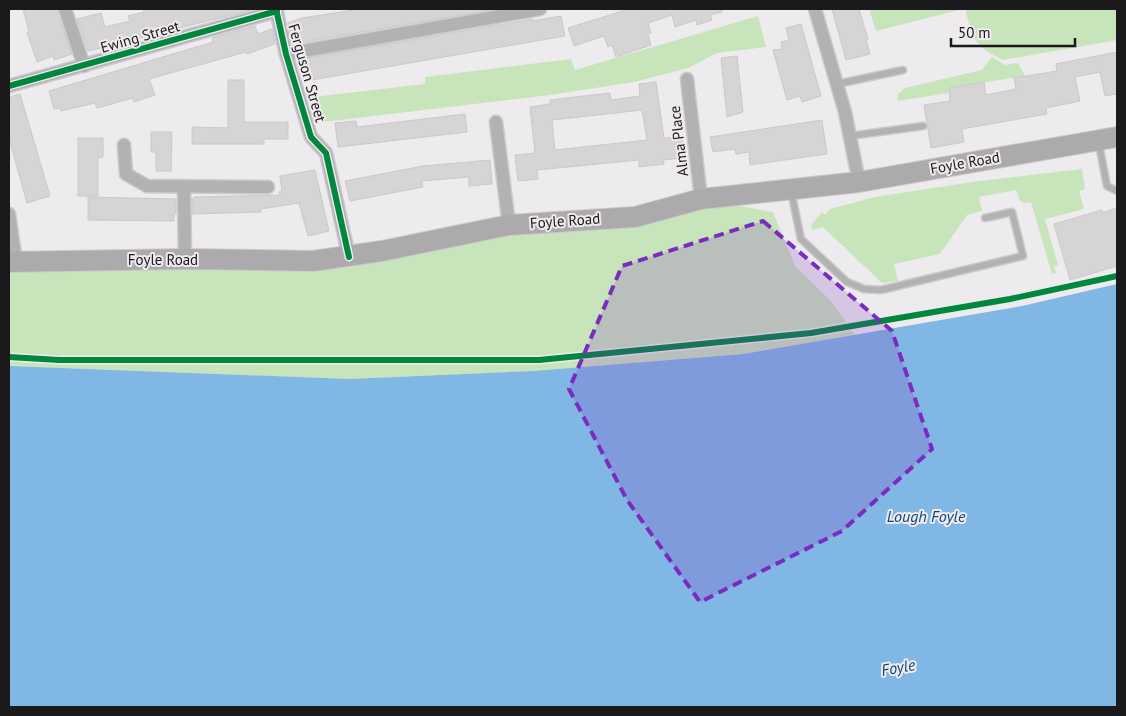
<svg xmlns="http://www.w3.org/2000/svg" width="1126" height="716" viewBox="0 0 1126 716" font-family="'PT Sans',sans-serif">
<rect width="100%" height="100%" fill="#edebed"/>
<g fill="#c8e4bb">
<path d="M 869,9 L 963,9 L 876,31 Z"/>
<path d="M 965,9 L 1117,9 L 1117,40 L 1003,60 C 973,45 974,41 965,9 Z"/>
<path d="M 758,16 L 766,47 L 717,53 L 688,68 L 634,82 L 550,95 L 323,122 L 313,97 L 425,84 L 425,77 L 571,59 L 575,70 Z"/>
<path d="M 992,57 L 1005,65 L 1018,63 L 1025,76 L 949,88 L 949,93 L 897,101 L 898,94 L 905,88 L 982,70 Z"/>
<path d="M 1082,169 L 1085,189 L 1079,191 L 1084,209 L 1045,219 L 1058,265 L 1054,266 L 1056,273 L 1052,274 L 1031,202 L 1024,203 L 1020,201 L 1016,190 L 979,197 L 982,211 L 967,215 L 940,254 L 894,264 L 898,281 L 882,283 L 823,227 L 812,230 L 811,225 L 822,212 L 825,215 L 830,209 L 875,197 L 972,182 Z"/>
<path d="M 701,199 L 773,212 L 795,266 L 830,300 L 855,335 L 743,354 L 533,371 L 349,379 L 9,366 L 9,262 L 313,261 Z"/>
</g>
<path fill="#80b7e4" d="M 1117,284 L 1117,707 L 9,707 L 9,366 L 349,379 L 533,371 L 743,354 L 1022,306 Z"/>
<g fill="#d6d4d5" stroke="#cac9ca" fill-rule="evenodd">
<path d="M 23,9 L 56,9 L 72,54 L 54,60 L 53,56 L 37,62 L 27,32 L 29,31 Z"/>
<path d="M 143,9 L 250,9 L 251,10 L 88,51 L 77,19 L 101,13 L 105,27 L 130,21 L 128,16 L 144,12 Z"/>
<path d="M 360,9 L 495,9 L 299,43 L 299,40 L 291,41 L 288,23 L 302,18 Z"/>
<path d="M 629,9 L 722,9 L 722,12 L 710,15 L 712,20 L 697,25 L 696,20 L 675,27 L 672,15 L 648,23 L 651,33 L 648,34 L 651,45 L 616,57 L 612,45 L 608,47 L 604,36 L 574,46 L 568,28 Z"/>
<path d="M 832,9 L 859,9 L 868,39 L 866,39 L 870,54 L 846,60 Z"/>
<path d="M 561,16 L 565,36 L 306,81 L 302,59 L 533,19 L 533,21 Z"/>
<path d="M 801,24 L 821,96 L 802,102 L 800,96 L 787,100 L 773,50 L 782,49 L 781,42 L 789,40 L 786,28 Z"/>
<path d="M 255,26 L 258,34 L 272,29 L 275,44 L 247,54 L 246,52 L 149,79 L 155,95 L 134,102 L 133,98 L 97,108 L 95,103 L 61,111 L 60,108 L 54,109 L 49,91 L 213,42 L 212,38 Z"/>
<path d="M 1117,52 L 1117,94 L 1105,96 L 1100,72 L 1075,77 L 1080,101 L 1046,108 L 1047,114 L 962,129 L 964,142 L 931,148 L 924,105 L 950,101 L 949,88 L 984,82 L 986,95 L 1016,89 L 1014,78 L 1057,71 L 1056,64 Z"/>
<path d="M 737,56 L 743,112 L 727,117 L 721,58 Z"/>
<path d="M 228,80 L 244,80 L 244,122 L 288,122 L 288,139 L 264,139 L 264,144 L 192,144 L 192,127 L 228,128 Z"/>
<path d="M 656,82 L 664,138 L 682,137 L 684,158 L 663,160 L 664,164 L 639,167 L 639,160 L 537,170 L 538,179 L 518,181 L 515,155 L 535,153 L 530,107 L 550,104 L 550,100 L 610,93 L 611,100 L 640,96 L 639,84 ZM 642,110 L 647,140 L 555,150 L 552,120 Z"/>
<path d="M 20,94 L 50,196 L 27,203 L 9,138 L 9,97 Z"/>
<path d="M 465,114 L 467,132 L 338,147 L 335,123 L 356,121 L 357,127 Z"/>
<path d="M 822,120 L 827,154 L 750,165 L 749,152 L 736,154 L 735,149 L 713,152 L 710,137 Z"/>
<path d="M 151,132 L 172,132 L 171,171 L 156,171 L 156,152 L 151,152 Z"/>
<path d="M 78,138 L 103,138 L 103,157 L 98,158 L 98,196 L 78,196 Z"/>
<path d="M 490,160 L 492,184 L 469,186 L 469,177 L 422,181 L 423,187 L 350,201 L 345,181 L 423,166 Z"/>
<path d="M 315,170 L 329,231 L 308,236 L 299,203 L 261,209 L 261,212 L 192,214 L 192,199 L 195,197 L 280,195 L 279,192 L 282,191 L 280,176 Z"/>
<path d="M 88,197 L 176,199 L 176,214 L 174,214 L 174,221 L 88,220 Z"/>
<path d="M 1117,208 L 1117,266 L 1070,280 L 1054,224 L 1102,210 L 1102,213 Z"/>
</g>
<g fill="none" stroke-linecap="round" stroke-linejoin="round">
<defs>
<g id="service">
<path d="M 837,84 L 903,70"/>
<path d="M 850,136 L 923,126"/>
<path d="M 1099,144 L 1107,186 L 1117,191"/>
<path d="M 791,191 L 801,239 L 847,282 L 864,289 L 881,290 L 1023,256 L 1012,212 L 985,218"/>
</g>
<g id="minor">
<path d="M 65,9 L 84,66"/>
<path d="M 276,9 L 286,54 L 311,137 L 326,153 L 349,257"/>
<path d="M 815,9 L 845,112 L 859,182"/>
<path d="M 286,54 L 540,9"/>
<path d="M 687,79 L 701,199"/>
<path d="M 9,86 L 277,11"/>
<path d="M 496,122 L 509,225"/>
<path d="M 124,145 L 126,174 L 147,186 L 268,187"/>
<path d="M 184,188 L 185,259"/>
<path d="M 9,214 L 16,262"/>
</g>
<path id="primary" d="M 9,262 L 185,259 L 313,261 L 382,251 L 509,225 L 635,217 L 701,199 L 859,182 L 1117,137"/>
</defs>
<use href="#service" stroke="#cbc9cb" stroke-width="9"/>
<use href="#minor" stroke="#cbc9cb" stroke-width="15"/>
<use href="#primary" stroke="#cbc9cb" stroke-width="22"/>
<use href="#service" stroke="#b3b2b2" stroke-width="6"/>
<use href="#minor" stroke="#b3b2b2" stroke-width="12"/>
<use href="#primary" stroke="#acaaac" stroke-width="20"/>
<defs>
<g id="cycleway">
<path d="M 276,9 L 286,54 L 311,137 L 326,153 L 349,257"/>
<path d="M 9,86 L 277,11"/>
<path d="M 9,357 L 59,360 L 539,360 L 811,333 L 1010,299 L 1117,276"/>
</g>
</defs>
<use href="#cycleway" stroke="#eeeaee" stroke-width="9"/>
<use href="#cycleway" stroke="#00873e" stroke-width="6"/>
</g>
<path fill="#7b2cbf" fill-opacity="0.2" stroke="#7b2cbf" stroke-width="4" stroke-dasharray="10 6" stroke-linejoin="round" d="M 763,221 L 892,331 L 932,449 L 842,531 L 700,602 L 627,500 L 569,389 L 622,266 Z"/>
<g text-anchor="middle" stroke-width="4" stroke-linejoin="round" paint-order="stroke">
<g font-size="15" fill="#1a191b" stroke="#eeeaee">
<text transform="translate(140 37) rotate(-16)" y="5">Ewing Street</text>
<text transform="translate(307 73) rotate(74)" y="5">Ferguson Street</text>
<text transform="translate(679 141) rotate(-97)" y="5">Alma Place</text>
<text transform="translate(965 163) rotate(-10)" y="5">Foyle Road</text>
<text transform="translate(565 221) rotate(-4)" y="5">Foyle Road</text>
<text x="163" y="265">Foyle Road</text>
</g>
<g font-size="16" font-style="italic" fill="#0c4972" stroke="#eeeaee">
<text x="926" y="522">Lough Foyle</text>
<text transform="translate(898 667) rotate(-10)" y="6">Foyle</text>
</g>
</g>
<rect width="1126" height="716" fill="none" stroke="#1a191b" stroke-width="20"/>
<path d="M951 38v8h124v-8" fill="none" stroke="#1a191b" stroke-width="2.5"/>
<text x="958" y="38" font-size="15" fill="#1a191b" stroke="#eeeaee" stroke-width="4" paint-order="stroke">50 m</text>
</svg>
